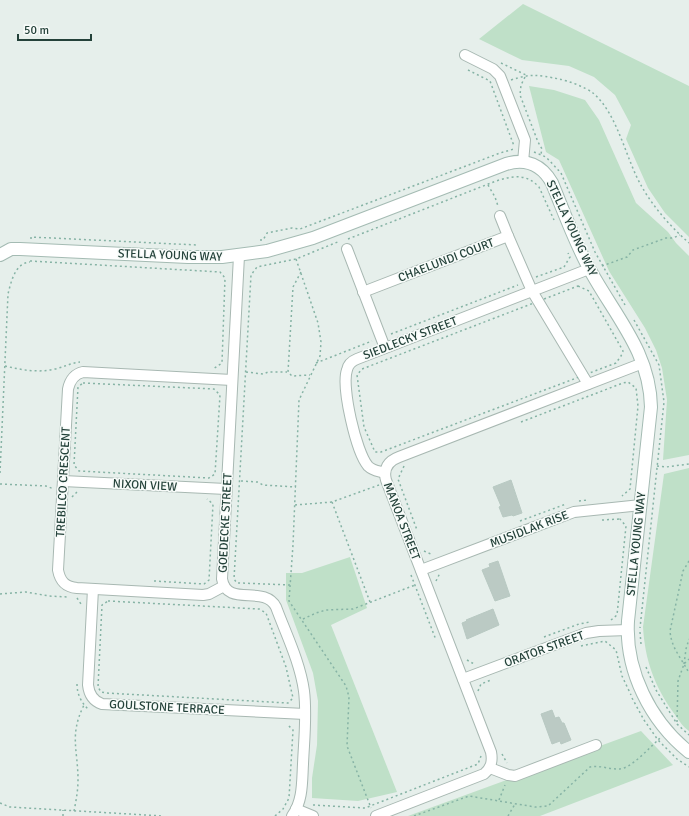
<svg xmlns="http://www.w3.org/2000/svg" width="689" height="816" viewBox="0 0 689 816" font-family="Signika,sans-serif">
<rect width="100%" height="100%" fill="#e6efeb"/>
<g fill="#bfe0c8">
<path d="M 523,4 L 689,86 L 689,237 L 665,213 L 648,188 L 626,139 L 631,125 L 615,95 L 594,77 L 569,66 L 522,60 L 479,39 Z"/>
<path d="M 529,86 L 554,90 L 585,100 L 599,120 L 636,203 L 668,232 L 676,243 L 689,256 L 689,455 L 663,460 L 667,400 L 662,368 L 656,350 L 645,328 L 609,271 L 559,160 L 546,152 Z"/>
<path d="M 689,468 L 689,731 C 682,726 678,719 673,712 C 654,685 645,660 643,627 L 664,474 Z"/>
<path d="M 350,557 L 367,608 L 331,625 L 397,792 L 358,801 L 312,798 L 312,778 L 317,745 L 318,701 L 313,673 L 286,600 L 286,573 L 302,573 Z"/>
<path d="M 641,731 L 673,765 L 540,816 L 408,816 Z"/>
</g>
<g fill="#bbcac4" stroke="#b8c9c2">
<path d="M 511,480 L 522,513 L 513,516 L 512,515 L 503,517 L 499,507 L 501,506 L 493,487 Z"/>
<path d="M 498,561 L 510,596 L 495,601 L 482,570 L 490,567 L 489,564 Z"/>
<path d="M 493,609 L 499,625 L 467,639 L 462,623 L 467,621 L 466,620 Z"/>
<path d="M 552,710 L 555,718 L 559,717 L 562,723 L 564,723 L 571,740 L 561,744 L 560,741 L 552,744 L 541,714 Z"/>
</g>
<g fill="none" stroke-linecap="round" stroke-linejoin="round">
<defs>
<g id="street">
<path d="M 465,55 L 493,69 L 500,76 L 525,140 L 523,162"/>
<path d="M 508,236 L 532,291 L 588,384"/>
<path d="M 347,249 L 385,348"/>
<path d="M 239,256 L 222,579 C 227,608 264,584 276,607 C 286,634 300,662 304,691 C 307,715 304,740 303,764 C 302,782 303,801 292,816"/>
<path d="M 363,292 L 508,236 L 500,216"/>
<path d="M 385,473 C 379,471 373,471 368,466 C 356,452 341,386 347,370 C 348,364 352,361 357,359 L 589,269"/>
<path d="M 63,481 L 226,489"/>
<path d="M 421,570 L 574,512 L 641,505"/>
<path d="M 224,586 L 209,594 L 203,595 L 77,588 C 65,587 60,581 58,570 L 68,389 C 70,380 74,374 83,372 L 232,380"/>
<path d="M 93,589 L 88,685 C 89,694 93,701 102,704 L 305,714"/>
<path d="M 463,679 L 586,633 L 599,631 L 628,630"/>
<path d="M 490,768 L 508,775 L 515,776 L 596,745"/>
<path d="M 296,809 L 313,816"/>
<path d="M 376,816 L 484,774 C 491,768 493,762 491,752 L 386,480 C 383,469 388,461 399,457 L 643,363"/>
</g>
<path id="secondary" d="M 0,255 L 11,249 L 20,249 L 188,257 L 222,257 L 267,251 L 313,238 L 506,164 C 526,158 542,165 552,183 C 564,212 575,243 590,270 C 615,316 650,352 651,407 L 628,621 C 625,670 650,721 689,752"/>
</defs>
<use href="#street" stroke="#a8b8b2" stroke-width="12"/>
<use href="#secondary" stroke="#a4bbb3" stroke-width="14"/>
<g stroke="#86b3a5" stroke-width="1.5" stroke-dasharray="2 3" stroke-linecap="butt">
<path d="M 501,63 L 526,75 L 521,85 L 520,95 L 538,142 L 542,149 L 541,154"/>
<path d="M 468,70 L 490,81 L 514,146"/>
<path d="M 511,80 C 532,73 538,75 559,79 C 569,81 585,87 593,93 C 618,114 626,160 642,187 C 654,208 671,227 689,243"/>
<path d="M 534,152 L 546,157 L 561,173 L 595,252 L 625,305"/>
<path d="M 488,185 L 495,197 L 498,206"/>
<path d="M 31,239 L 31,237 L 197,245"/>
<path d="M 348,239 L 496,181 C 512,176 526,173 539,187 L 554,220"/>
<path d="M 260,240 L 263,240 L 267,233 L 292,228 L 300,229 L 500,153 L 514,149"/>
<path d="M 296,259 L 318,323 L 321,342 L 320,356 L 299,400 L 293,545 L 289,601 L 346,686 L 349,697 L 347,746 L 371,808"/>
<path d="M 30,261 L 220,272 L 225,278 L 222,363 L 213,369"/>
<path d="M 602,266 L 627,257 L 633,250 L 666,238 L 673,238 L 680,235"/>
<path d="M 564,267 L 570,257 L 568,253"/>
<path d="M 301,272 L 293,287 L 288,372 L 292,376 L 310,375"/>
<path d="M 536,277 L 564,267"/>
<path d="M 578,286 L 589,291 L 623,351 L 621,356 L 616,363 L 381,452 L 375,452 L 364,427 L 357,375 L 362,369 Z"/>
<path d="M 634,320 L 659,365 L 664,402 L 640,628"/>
<path d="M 391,334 L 518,285"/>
<path d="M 316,363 L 372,341"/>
<path d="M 5,366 C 22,370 38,373 55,369 C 64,367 71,363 80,362"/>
<path d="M 246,372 L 263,374 L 268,372 L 287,372"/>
<path d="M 83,383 L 214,389 L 220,395 L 215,474 L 209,478 L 79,471 L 74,465 L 78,387 Z"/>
<path d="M 521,422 L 623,383 L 628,382 L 636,388 L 638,406 L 630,489 L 622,496"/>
<path d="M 404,466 L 398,479 L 417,530"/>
<path d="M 657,466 L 666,467 L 689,464"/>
<path d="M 0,473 L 8,294 C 11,282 15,263 30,262"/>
<path d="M 241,481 L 258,482 L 263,485 L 296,487"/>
<path d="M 0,484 L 46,486 L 54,489"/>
<path d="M 72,497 L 78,491"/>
<path d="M 579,501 L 587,500"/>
<path d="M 295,505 L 332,502"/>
<path d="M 602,520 L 620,519"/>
<path d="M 520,521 L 566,504"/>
<path d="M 424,551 L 433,555"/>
<path d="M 689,561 L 683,571 L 670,631 C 671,644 677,653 684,664 L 689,659"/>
<path d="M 411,575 L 436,640"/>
<path d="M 154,581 L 204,584 L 209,580 L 213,504 L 207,499"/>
<path d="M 436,581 L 440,573"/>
<path d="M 290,585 L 240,583 L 237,583 L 234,579 L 251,275 L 257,267 L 296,259 L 340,241"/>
<path d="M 0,594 L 26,592 L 49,596 L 69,597"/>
<path d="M 77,598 L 81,604"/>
<path d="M 108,601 L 259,609 L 266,613 L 286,667 L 293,698 L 288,703 L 106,693 L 101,692 L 98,687 L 102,605 Z"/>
<path d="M 370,602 L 332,502 L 379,485"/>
<path d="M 303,619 L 316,613 L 326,610 L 353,609 L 415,585"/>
<path d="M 611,620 L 617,615 L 626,526 L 620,519 L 620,517"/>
<path d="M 640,632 L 641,644"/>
<path d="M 544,637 L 579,624 L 590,622"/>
<path d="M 581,646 L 605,641 L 616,650 L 622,676 L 631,695"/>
<path d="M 467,660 L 474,664"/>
<path d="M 684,664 L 686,649 L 689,639"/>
<path d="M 646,667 L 656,690 L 677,724"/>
<path d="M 77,684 C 77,694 81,702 88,709"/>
<path d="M 478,691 L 481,684 L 491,680"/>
<path d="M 632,698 L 644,720 L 658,740 L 660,738"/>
<path d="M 677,722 L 678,681 L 684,664 L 689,673"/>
<path d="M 677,724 L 689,735"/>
<path d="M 502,754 L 507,763"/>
<path d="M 499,800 L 505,785"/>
<path d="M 0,803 L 10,807 L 163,816"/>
<path d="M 313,805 L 365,808 L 478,764 L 481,756"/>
<path d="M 74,811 C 76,801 78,791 78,780 C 78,750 69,735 84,705"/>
<path d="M 63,816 L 63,810"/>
<path d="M 275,816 L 283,809 L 289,798 L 293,730 L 287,724"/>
<path d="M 414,816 L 469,796 L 535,807 L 548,806 L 590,767 C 599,765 608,769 618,769 C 630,770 649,748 658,740 L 677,759 L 689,767"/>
<path d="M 508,816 L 515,804"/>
</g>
<use href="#street" stroke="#fff" stroke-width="10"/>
<use href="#secondary" stroke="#fff" stroke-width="12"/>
</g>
<g text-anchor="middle" stroke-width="3" stroke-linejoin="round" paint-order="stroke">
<g font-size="12" fill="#24423a" stroke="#f7fbf9">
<text transform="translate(572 228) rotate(65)" y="4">STELLA YOUNG WAY</text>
<text transform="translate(170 255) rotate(2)" y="4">STELLA YOUNG WAY</text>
<text transform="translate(446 260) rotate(-21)" y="4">CHAELUNDI COURT</text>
<text transform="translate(410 338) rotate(-21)" y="4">SIEDLECKY STREET</text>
<text transform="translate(63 482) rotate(-87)" y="4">TREBILCO CRESCENT</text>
<text transform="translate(145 485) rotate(3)" y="4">NIXON VIEW</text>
<text transform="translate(402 521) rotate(69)" y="4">MANOA STREET</text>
<text transform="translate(225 523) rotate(-87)" y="4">GOEDECKE STREET</text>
<text transform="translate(529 529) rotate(-21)" y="4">MUSIDLAK RISE</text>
<text transform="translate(636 544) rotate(-84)" y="4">STELLA YOUNG WAY</text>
<text transform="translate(544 649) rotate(-20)" y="4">ORATOR STREET</text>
<text transform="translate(167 707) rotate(3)" y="4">GOULSTONE TERRACE</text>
</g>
</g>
<path d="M18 34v6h73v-6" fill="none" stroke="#24423a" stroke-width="2"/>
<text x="24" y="34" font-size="12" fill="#24423a" stroke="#f7fbf9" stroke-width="3" paint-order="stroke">50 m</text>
</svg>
